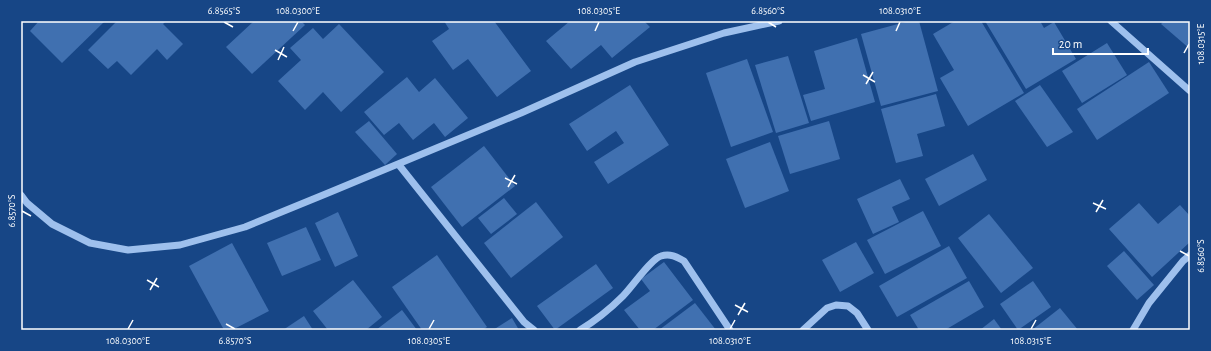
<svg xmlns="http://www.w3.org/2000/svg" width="1211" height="351" viewBox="0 0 1211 351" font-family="'Alegreya Sans',sans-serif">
<rect width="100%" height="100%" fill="#174686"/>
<g fill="#4070b0">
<path d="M 39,21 L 105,21 L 62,63 L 30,31 Z"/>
<path d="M 117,21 L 166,21 L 163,24 L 183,44 L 167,60 L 157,49 L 131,75 L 117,61 L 108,69 L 88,50 Z"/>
<path d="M 254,21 L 301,21 L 305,25 L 252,74 L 226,47 Z"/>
<path d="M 444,21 L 494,21 L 531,71 L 497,97 L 468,59 L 453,70 L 432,41 L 449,29 Z"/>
<path d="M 570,21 L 644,21 L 650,27 L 612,58 L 601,45 L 571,69 L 546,41 Z"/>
<path d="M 909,21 L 919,21 L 938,91 L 881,106 L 861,34 Z"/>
<path d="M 955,21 L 981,21 L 1024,93 L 968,126 L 940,78 L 954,70 L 933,34 Z"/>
<path d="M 985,21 L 1040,21 L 1044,28 L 1054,22 L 1076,59 L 1026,89 Z"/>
<path d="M 1164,21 L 1190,21 L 1190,49 L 1161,24 Z"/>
<path d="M 339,24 L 384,72 L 341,112 L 323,92 L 305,110 L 278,81 L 301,60 L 290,48 L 313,28 L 323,39 Z"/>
<path d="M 857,38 L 875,102 L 811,121 L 803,95 L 825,89 L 814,51 Z"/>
<path d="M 1107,43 L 1127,75 L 1082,103 L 1062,71 Z"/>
<path d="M 788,56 L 809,123 L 776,133 L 755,65 Z"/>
<path d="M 747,59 L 773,132 L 731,147 L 706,73 Z"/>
<path d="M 1149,62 L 1169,93 L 1097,140 L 1077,109 Z"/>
<path d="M 407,77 L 419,92 L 435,78 L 468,118 L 445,137 L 434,123 L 413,140 L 399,123 L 384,135 L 364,112 Z"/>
<path d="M 630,85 L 669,145 L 608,184 L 594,162 L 624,143 L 616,131 L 587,151 L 569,124 Z"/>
<path d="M 1040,85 L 1073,132 L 1047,147 L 1015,101 Z"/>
<path d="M 936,94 L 945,126 L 917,134 L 923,156 L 896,163 L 881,109 Z"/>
<path d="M 369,121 L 397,154 L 385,165 L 355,132 Z"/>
<path d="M 829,121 L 840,159 L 790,174 L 778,136 Z"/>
<path d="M 770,142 L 789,191 L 745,208 L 726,159 Z"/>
<path d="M 484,146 L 515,186 L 462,227 L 431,187 Z"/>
<path d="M 973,154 L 987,180 L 939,206 L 925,179 Z"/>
<path d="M 900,179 L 910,199 L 892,207 L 899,222 L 873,234 L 857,199 Z"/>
<path d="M 504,198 L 517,214 L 491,234 L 478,218 Z"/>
<path d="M 536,202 L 563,237 L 511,278 L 484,243 Z"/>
<path d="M 1139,203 L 1158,224 L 1180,205 L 1190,216 L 1190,242 L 1152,277 L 1109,229 Z"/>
<path d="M 923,211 L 941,246 L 885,274 L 867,240 Z"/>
<path d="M 338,212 L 358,256 L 335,267 L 315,223 Z"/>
<path d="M 989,214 L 1033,268 L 1001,293 L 958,238 Z"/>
<path d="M 306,227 L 321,260 L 282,276 L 267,243 Z"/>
<path d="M 856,242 L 874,273 L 840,292 L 822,260 Z"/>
<path d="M 232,243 L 269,311 L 232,330 L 224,330 L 189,266 Z"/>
<path d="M 949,246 L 967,278 L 897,317 L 879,286 Z"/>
<path d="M 1124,251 L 1154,285 L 1137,300 L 1107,266 Z"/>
<path d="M 437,255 L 487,327 L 482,330 L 422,330 L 392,287 Z"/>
<path d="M 664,262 L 693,300 L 653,330 L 640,330 L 624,310 L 650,291 L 641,279 Z"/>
<path d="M 596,264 L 613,288 L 555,330 L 537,306 Z"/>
<path d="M 353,280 L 382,317 L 366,330 L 328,330 L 313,311 Z"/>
<path d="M 969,281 L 984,307 L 945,330 L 919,330 L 910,315 Z"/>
<path d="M 1033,281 L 1051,307 L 1018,330 L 1000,304 Z"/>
<path d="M 695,303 L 716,330 L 659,330 Z"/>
<path d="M 1060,308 L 1078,330 L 1032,330 Z"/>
<path d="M 402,310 L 417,330 L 376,330 Z"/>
<path d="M 304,316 L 313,330 L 283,330 Z"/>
<path d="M 512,318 L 519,330 L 493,330 Z"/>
<path d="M 994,319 L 1002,330 L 980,330 Z"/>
</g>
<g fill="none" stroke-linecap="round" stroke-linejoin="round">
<g stroke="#9ec0ed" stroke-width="7">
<path d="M 1111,21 L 1190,91"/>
<path d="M 399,165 L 524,322 L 534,330"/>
<path d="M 21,195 L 27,203 L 52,224 L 90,243 L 128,250 L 180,245 L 245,227 L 328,193 L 521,113 L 635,62 L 724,33 L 779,21"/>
<path d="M 580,330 C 595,321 611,308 623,296 C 632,287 651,259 661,256 C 670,253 677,257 684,261 L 730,330"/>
<path d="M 803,330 L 827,308 L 836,305 L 848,306 L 857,313 L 868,330"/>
<path d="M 1133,330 L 1149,303 L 1183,261 L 1190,255"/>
</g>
</g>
<path fill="none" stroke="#fff" stroke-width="1.5" d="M 224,22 L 233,27M 768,22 L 776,27M 293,31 L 298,22M 595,31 L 599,22M 896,31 L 900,22M 275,50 L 287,57M 1184,53 L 1189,44M 278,60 L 284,47M 863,75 L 875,82M 866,84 L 873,72M 505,178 L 517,184M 508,187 L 515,175M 1093,203 L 1106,209M 22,211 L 31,216M 1096,212 L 1103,200M 1180,251 L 1189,256M 147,280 L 159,287M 150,290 L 157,278M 735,305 L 748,312M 738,315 L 745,303M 226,324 L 235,329M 128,329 L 133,320M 429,329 L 434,320M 730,329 L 735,320M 1031,329 L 1036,320"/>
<rect width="1211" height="351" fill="none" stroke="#174686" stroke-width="44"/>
<path d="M1053 48v6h95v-6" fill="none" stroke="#ffffff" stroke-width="2"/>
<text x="1059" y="48" font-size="12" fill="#ffffff" stroke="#174686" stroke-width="3" paint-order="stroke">20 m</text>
<rect x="22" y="22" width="1167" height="307" fill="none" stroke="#fff" stroke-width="1.5"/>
<g font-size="10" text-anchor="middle" fill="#fff">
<text x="224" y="14">6.8565°S</text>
<text x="298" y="14">108.0300°E</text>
<text x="599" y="14">108.0305°E</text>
<text x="768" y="14">6.8560°S</text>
<text x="900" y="14">108.0310°E</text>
<text transform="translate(1200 44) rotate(-90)" y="4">108.0315°E</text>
<text transform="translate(11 211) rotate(-90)" y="4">6.8570°S</text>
<text transform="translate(1200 256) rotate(-90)" y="4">6.8560°S</text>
<text x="128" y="344">108.0300°E</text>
<text x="235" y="344">6.8570°S</text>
<text x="429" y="344">108.0305°E</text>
<text x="730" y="344">108.0310°E</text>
<text x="1031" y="344">108.0315°E</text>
</g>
</svg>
